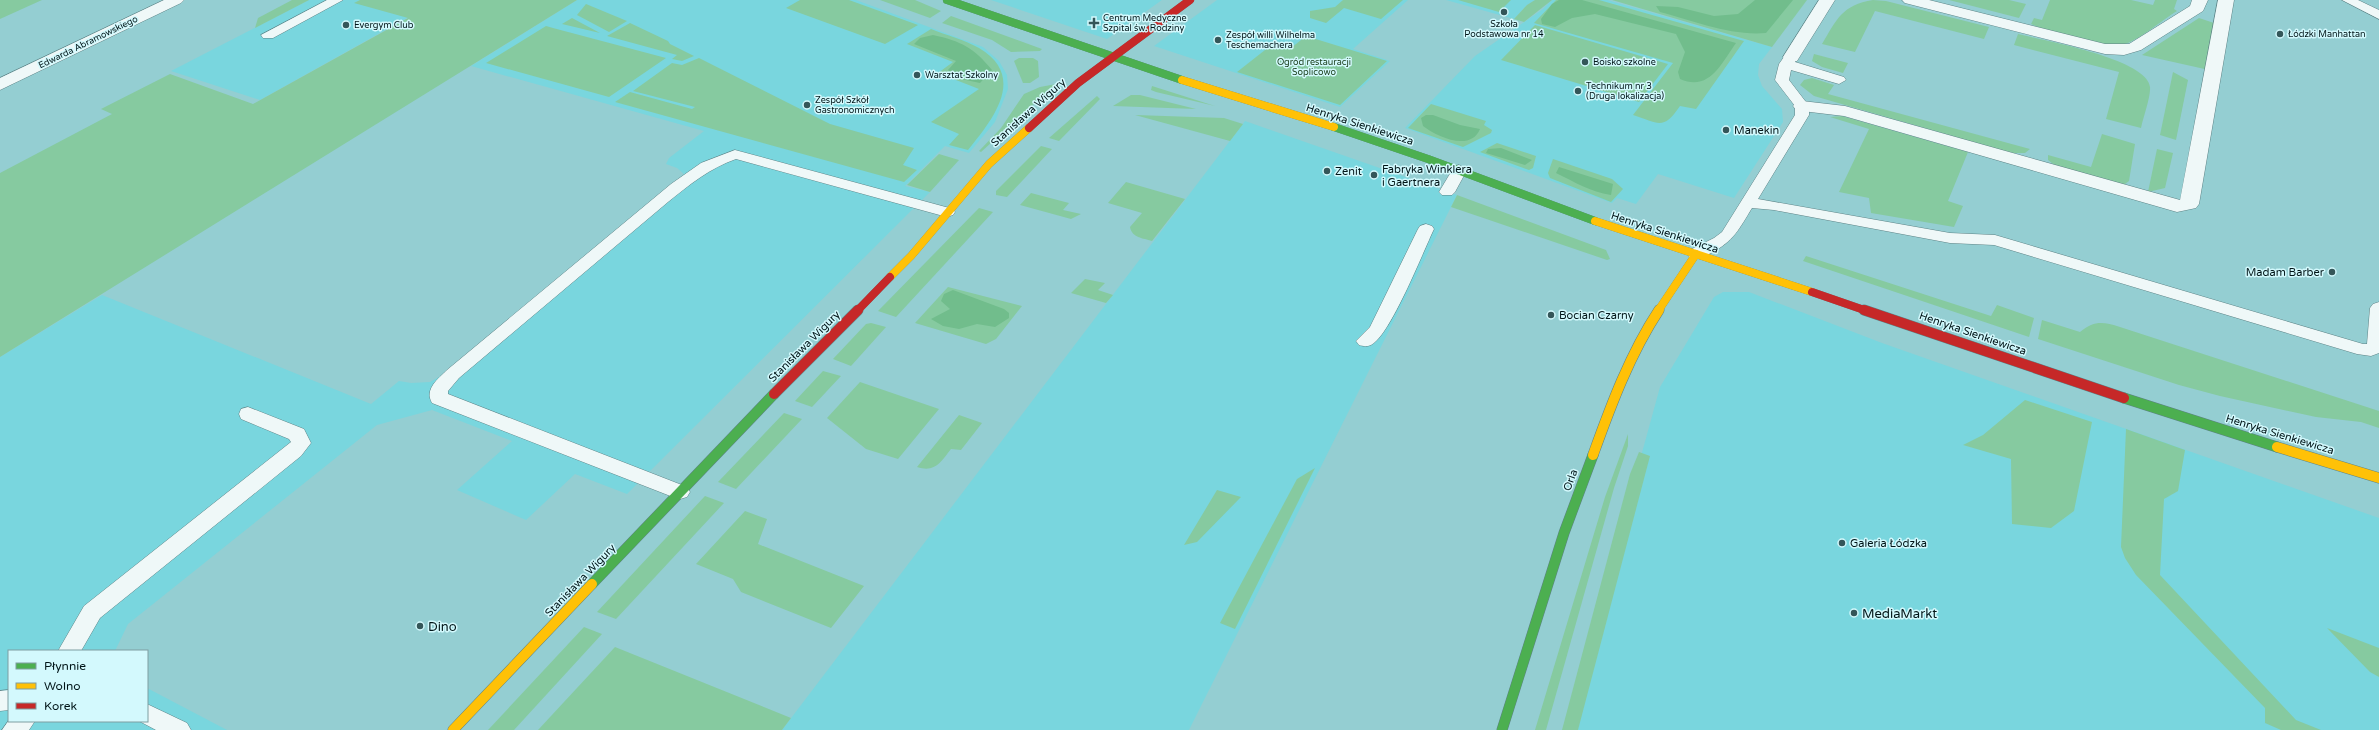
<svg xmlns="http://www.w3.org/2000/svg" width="2379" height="730" viewBox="0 0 2379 730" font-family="'Varela Round',sans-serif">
<rect width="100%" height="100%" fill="#94ced2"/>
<g fill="#79d6de">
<path d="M 309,0 L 439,0 L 260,100 L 171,71 Z"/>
<path d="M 577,0 L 856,0 L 983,47 L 999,61 L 1007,75 L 1008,89 L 995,122 L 969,153 L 945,146 L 905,186 L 930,192 L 627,494 L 575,474 L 526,520 L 457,490 L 512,441 L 432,410 L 377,425 L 128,624 L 115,651 L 9,651 L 9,721 L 147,721 L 147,688 L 227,730 L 0,730 L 0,357 L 102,295 L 371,404 L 399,381 L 411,383 L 430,382 L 446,373 L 684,174 L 677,168 L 666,164 L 669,158 L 704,131 L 471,66 Z"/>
<path d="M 991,0 L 1162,0 L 1107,39 Z"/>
<path d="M 1217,0 L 1408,0 L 1353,49 L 1390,61 L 1340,107 L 1154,46 Z"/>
<path d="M 1446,0 L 1535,0 L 1527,5 L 1514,19 Z"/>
<path d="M 1552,0 L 1607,0 L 1772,47 L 1759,64 L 1758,75 L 1762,86 L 1782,109 L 1783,122 L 1734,198 L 1658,174 L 1636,204 L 1617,198 L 1612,203 L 1405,128 L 1475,56 L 1543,9 Z"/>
<path d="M 1245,121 L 1457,195 L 1189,730 L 782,730 Z"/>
<path d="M 1723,292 L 1749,292 L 1882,343 L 2379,518 L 2379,730 L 1566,730 L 1660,387 L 1714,297 Z"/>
</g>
<g fill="#86caa0">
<path d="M 0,0 L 42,0 L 0,19 Z"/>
<path d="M 309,0 L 255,28 L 258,18 L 292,0 Z"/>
<path d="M 360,0 L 577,0 L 0,357 L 0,173 L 112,114 L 101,109 L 170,74 L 253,104 L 408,18 L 354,3 Z"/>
<path d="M 800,0 L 849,0 L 918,25 L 885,44 L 786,8 Z"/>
<path d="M 880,0 L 915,0 L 941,11 L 930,18 Z"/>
<path d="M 1343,0 L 1403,0 L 1381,19 L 1344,8 L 1326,23 L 1310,18 L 1310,11 L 1335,7 Z"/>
<path d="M 1458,0 L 1511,0 L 1499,12 Z"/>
<path d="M 1535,0 L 1552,0 L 1524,22 L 1514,19 L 1527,5 Z"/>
<path d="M 1556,0 L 1599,0 L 1744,41 L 1696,109 L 1680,106 C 1663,131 1659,123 1633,115 L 1673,63 L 1534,23 Z"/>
<path d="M 1612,0 L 1807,0 L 1772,47 Z"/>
<path d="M 1873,0 L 1886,1 L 1989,27 L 1984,39 L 1875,11 L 1855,52 L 1822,44 C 1837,19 1842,5 1873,0 Z"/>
<path d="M 1949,0 L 2009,0 L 2026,4 L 2019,18 Z"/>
<path d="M 2050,0 L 2131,0 L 2153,5 L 2155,0 L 2177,0 L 2174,9 L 2177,11 C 2162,20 2141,39 2125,44 C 2105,50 2051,32 2031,24 L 2034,18 L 2042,20 Z"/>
<path d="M 586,4 L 627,21 L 609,32 L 577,15 Z"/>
<path d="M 951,16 L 1042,49 L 1040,51 L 1011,52 L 992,40 L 942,23 Z"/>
<path d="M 572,18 L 600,33 L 562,24 Z"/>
<path d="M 2199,18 L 2217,24 L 2209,70 L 2142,55 Z"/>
<path d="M 630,23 L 668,41 L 670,44 L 694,56 L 682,61 L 672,59 L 677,55 L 607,36 Z"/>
<path d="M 1535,25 L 1668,64 L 1639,102 L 1501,60 Z"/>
<path d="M 546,26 L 553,28 L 666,58 L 609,97 L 486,63 Z"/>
<path d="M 931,29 C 946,35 965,40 979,48 C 1028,77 992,120 968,150 L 949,145 L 959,134 L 931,122 L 979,89 L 938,73 L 953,62 L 907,44 Z"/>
<path d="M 2018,34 C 2042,40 2148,59 2150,87 C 2151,96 2143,118 2141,128 L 2106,119 L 2119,72 L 2014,45 Z"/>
<path d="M 1306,36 L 1387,61 L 1340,105 L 1237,72 L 1274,43 L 1291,48 Z"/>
<path d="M 1814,54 L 1848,63 L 1843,73 L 1822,67 L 1812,61 Z"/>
<path d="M 699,58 L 830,124 L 914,148 L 903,165 L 917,170 L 904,182 L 615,102 L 630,92 L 692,109 L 695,107 L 633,91 L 672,63 L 682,65 Z"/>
<path d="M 1019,58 L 1033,58 L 1038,61 L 1039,77 L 1030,83 L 1023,83 L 1014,61 Z"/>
<path d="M 2173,72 L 2188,80 L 2176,140 L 2160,135 Z"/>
<path d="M 1812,78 L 1834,85 L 1828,94 L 2030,149 L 2025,153 L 2011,153 L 1814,96 L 1800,85 L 1804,80 Z"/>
<path d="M 1056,84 L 981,152 L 979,151 L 1001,128 L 1024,94 L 1040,87 Z"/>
<path d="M 1152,86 L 1215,106 L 1156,92 L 1151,90 Z"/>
<path d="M 1131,95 L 1140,95 L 1196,109 L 1113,106 Z"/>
<path d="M 1097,96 L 1100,99 L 1059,141 L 1049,138 Z"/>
<path d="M 1431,104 L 1486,121 L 1484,125 L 1492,130 L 1491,133 L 1463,147 L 1408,128 Z"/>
<path d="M 1135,115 L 1224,118 L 1243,124 L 1230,141 Z"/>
<path d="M 1842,116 L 1968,152 L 1948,201 L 1963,206 L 1954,227 L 1871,213 L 1869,198 L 1839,192 L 1869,129 L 1830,117 Z"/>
<path d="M 2102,134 L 2135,144 L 2129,181 L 2125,184 L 2116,184 L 2057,167 L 2048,160 L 2048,155 L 2091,167 Z"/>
<path d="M 1497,143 L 1536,156 L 1533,168 L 1529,170 L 1480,152 Z"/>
<path d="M 1041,146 L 1052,149 L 1007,197 L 996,195 L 996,191 Z"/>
<path d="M 2157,149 L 2173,153 L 2165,188 L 2148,192 Z"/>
<path d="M 939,154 L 959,160 L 930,192 L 907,185 Z"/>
<path d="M 1553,159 L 1612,179 L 1623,189 L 1611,202 L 1550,178 L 1548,173 Z"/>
<path d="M 1126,182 L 1185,199 L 1152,241 C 1143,238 1132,238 1130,227 L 1142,213 L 1108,203 Z"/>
<path d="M 1031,193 L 1069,203 L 1063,210 L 1081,214 L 1071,219 L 1020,205 Z"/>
<path d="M 1457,195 L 1606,250 L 1610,259 L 1607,260 L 1451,207 Z"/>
<path d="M 979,208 L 993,212 L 896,317 L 878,311 Z"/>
<path d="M 1806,256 L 1991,316 L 1997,305 L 2034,318 L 2029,337 L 1803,261 Z"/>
<path d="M 1085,279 L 1105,283 L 1098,290 L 1113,295 L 1106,303 L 1071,293 Z"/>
<path d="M 948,287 L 1022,306 L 996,339 L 986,344 L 915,323 Z"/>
<path d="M 2042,320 L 2080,332 C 2095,320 2103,322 2120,327 L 2379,411 L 2379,428 L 2361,422 L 2316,417 L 2220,396 L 2179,385 L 2038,339 Z"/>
<path d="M 871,323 L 886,327 L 851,366 L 833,359 L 866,324 Z"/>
<path d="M 823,371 L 841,376 L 812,407 L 795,401 Z"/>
<path d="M 860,382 L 939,409 L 898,459 L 866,449 L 827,418 Z"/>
<path d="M 2025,400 L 2092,422 L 2074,511 L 2051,528 L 2012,524 L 2011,459 L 1963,445 L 1983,435 Z"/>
<path d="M 784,413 L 802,419 L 736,489 L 718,482 Z"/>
<path d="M 959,415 L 982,423 L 961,450 L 951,449 C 941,462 935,473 917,467 Z"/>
<path d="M 2126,429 L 2185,450 L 2178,491 L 2164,499 L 2160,575 L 2296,720 L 2321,730 L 2281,730 L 2265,723 L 2265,708 L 2136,575 L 2125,558 L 2121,547 Z"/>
<path d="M 1628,434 L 1628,446 L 1614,488 L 1546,730 L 1535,730 L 1605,497 Z"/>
<path d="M 1639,452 L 1650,456 L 1578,730 L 1562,730 L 1630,474 Z"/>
<path d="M 1315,468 L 1235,629 L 1220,623 L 1297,479 Z"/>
<path d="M 1217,490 L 1241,497 L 1197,542 L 1184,545 Z"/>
<path d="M 705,496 L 724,503 L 616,619 L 597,612 Z"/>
<path d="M 745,511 L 767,519 L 758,544 L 864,586 L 831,628 L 741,592 L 733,579 L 696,564 Z"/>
<path d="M 584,627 L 602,634 L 514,730 L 488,730 Z"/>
<path d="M 2327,628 L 2379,648 L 2379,677 L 2370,672 Z"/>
<path d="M 615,647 L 791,718 L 782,730 L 538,730 Z"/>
</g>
<g fill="#71bd8c">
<path d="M 1559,0 L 1582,0 L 1736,43 C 1721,64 1709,92 1680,79 L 1678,72 L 1685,52 L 1676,34 L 1595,14 L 1572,18 L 1555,27 L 1542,24 L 1541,19 L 1552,4 Z"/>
<path d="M 1755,0 L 1793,0 L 1766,33 C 1730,36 1694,21 1660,12 L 1656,6 L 1678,7 L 1714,16 L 1738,14 Z"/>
<path d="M 933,35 C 961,41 974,48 992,70 L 980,83 L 961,79 L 948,70 L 956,61 L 914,44 L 920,38 Z"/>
<path d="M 1426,115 L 1433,115 L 1460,125 L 1480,129 C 1471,152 1437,137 1423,126 L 1421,118 Z"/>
<path d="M 1501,148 L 1532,160 L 1525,165 L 1486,153 L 1488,149 Z"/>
<path d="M 1559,167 L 1613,184 L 1611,195 C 1590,192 1575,182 1556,173 Z"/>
<path d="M 953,290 L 1004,309 L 1009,313 L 1009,318 L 995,327 L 977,324 L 959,329 L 943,326 L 931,319 L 950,309 L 941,301 L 944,294 Z"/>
</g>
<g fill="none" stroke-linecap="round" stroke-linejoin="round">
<defs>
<g id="lane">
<path d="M 327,0 L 343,0 L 273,38 L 263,38 L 261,35 Z"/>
<path d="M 2342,0 L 2358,0 L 2379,10 L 2379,19 Z"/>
<path d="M 1791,53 L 1798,57 L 1795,62 L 1844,77 L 1846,80 L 1839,84 L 1791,70 L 1789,80 L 1809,106 L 1809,115 L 1758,199 L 1950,233 L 1995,235 L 2363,344 L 2367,344 L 2370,308 L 2373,304 L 2379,302 L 2379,353 L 2371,356 L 2357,354 L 1994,245 L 1950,243 L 1774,210 L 1752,208 C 1739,229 1734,241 1711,253 C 1703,257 1698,260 1690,258 L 1688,254 L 1690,250 L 1714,238 L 1722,232 L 1795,115 L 1795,106 L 1775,80 L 1779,64 L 1786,54 Z"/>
<path d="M 735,150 L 953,209 L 955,212 L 953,215 L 947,217 L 736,159 C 710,168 689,185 668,202 L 459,378 L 448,391 L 448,394 L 687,487 L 690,492 L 687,497 L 680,499 L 673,497 L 432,403 C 424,389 438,379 447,370 L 671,184 L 701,163 Z"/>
<path d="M 1459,165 L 1467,170 L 1455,192 L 1452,195 L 1442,195 L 1439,192 L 1454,167 Z"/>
<path d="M 1426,224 L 1432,226 L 1434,229 C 1423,252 1390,336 1371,345 C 1366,347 1363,346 1359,345 L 1356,341 L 1370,327 L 1418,229 L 1420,226 Z"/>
<path d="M 248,407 L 304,429 L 311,443 L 301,456 L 100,618 L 81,651 L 58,651 L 84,606 L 291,442 L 289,439 L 241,419 L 239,414 L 241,409 Z"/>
<path d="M 9,690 L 9,710 L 0,711 L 0,691 Z"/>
<path d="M 147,704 L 187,723 L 191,730 L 156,730 L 139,721 L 147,721 Z"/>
<path d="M 9,720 L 9,721 L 35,721 L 29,730 L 2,730 Z"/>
</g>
<g id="street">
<path d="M 164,0 L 184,0 L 181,3 L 0,90 L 0,78 Z"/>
<path d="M 1819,0 L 1835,0 L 1797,61 L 1785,61 L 1783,57 Z"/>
<path d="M 1902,0 L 1929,0 L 2105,44 L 2129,44 L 2190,6 L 2192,0 L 2208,0 L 2203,11 L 2141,50 L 2124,55 L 2105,54 L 1905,3 Z"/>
<path d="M 2218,0 L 2234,0 L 2199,204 L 2196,208 L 2177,212 L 2170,210 L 1844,116 L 1802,111 L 1796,110 L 1793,106 L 1796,102 L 1802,101 L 1845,106 L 2180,200 Z"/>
</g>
<g id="fast-far1">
<path d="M 947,0 L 1182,80"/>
<path d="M 1334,127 L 1428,159 L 1595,221"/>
</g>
<g id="fast">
<path d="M 2124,398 L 2277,447"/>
<path d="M 592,584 L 774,394"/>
<path d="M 1502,730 L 1564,533 L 1593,455"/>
</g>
<g id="slow-far1">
<path d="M 1182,80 L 1334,127"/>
<path d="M 1595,221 L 1812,292"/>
<path d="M 890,277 L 911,256 L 989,164 L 1029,128"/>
<path d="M 1658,311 L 1696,254"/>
</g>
<g id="slow">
<path d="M 2277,447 L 2379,478"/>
<path d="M 1593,455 C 1611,405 1630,354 1659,310"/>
<path d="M 453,730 L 592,584"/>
</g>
<g id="jam-far1">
<path d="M 1029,128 L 1078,83 L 1190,0"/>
<path d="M 1812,292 L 1867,311"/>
<path d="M 857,311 L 890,277"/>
</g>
<g id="jam">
<path d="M 1864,310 L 2124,398"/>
<path d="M 774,394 L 858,310"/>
</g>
</defs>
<use href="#lane" stroke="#5e8386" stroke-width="1"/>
<use href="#street" stroke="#5e8386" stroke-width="1"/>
<use href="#fast-far1" stroke="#5e8386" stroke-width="8"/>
<use href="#fast" stroke="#5e8386" stroke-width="11"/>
<use href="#slow-far1" stroke="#5e8386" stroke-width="8"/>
<use href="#slow" stroke="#5e8386" stroke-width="11"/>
<use href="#jam-far1" stroke="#5e8386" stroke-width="8"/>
<use href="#jam" stroke="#5e8386" stroke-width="11"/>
<use href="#lane" fill="#eff8f8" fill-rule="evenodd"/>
<use href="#street" fill="#eff8f8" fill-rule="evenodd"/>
<use href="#fast-far1" stroke="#4caf50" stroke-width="8"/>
<use href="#fast" stroke="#4caf50" stroke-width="10"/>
<use href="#slow-far1" stroke="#ffc107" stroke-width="8"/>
<use href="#slow" stroke="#ffc107" stroke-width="10"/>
<use href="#jam-far1" stroke="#c62828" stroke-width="8"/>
<use href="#jam" stroke="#c62828" stroke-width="10"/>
</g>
<g fill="#345659" stroke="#d3f9fd" stroke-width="1.5">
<circle cx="1504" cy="12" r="4"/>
<path d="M1092 17h4v4h4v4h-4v4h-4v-4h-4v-4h4z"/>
<circle cx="346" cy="25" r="4"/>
<circle cx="2280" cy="34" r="4"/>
<circle cx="1218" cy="40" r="4"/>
<circle cx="1585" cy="62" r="4"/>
<circle cx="917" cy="75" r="4"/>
<circle cx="1578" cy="91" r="4"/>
<circle cx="807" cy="105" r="4"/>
<circle cx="1726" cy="130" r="4"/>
<circle cx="1327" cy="171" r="4"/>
<circle cx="1374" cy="175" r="4"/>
<circle cx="2332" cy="272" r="4"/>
<circle cx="1551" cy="315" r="4"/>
<circle cx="1842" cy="543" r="4"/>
<circle cx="1854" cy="613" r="4"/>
<circle cx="420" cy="626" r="4"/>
</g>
<g text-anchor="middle" stroke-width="3" stroke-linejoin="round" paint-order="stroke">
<g font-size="9" fill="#011518" stroke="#d3f9fd" text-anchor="start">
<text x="1103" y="21">Centrum Medyczne<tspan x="1103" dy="10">Szpital św. Rodziny</tspan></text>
<text x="1504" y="27" text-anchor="middle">Szkoła<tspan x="1504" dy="10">Podstawowa nr 14</tspan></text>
<text x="354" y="28">Evergym Club</text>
<text x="2288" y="37">Łódzki Manhattan</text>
<text x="1226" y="38">Zespół willi Wilhelma<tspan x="1226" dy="10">Teschemachera</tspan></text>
<text x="1593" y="65">Boisko szkolne</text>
<text x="925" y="78">Warsztat Szkolny</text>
<text x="1586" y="89">Technikum nr 3<tspan x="1586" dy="10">(Druga lokalizacja)</tspan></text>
<text x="815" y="103">Zespół Szkół<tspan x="815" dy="10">Gastronomicznych</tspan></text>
</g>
<g font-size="9" fill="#011518" stroke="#d3f9fd">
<text transform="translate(88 42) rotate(-26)" y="3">Edwarda Abramowskiego</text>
</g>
<g font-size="9" fill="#173b17" stroke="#d3f9fd">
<text x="1314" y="65">Ogród restauracji<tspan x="1314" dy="10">Soplicowo</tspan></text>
</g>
<g font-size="11" fill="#011518" stroke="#d3f9fd">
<text transform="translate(1028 112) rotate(-42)" y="4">Stanisława Wigury</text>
<text transform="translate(1360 124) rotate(18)" y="4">Henryka Sienkiewicza</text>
<text transform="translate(1665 232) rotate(18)" y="4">Henryka Sienkiewicza</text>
<text transform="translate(1973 333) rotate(19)" y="4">Henryka Sienkiewicza</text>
<text transform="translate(804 346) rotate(-45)" y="4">Stanisława Wigury</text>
<text transform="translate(2280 434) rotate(17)" y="4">Henryka Sienkiewicza</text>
<text transform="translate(1570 480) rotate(-70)" y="4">Orla</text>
<text transform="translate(580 580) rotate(-46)" y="4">Stanisława Wigury</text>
</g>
<g font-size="11" fill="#011518" stroke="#d3f9fd" text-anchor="start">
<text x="1734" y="134">Manekin</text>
<text x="1382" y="173">Fabryka Winklera<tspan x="1382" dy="13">i Gaertnera</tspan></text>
<text x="1335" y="175">Zenit</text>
<text x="2324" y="276" text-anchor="end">Madam Barber</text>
<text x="1559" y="319">Bocian Czarny</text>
<text x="1850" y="547">Galeria Łódzka</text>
</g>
<g font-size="13" fill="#011518" stroke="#d3f9fd" text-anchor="start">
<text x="1862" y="618">MediaMarkt</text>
<text x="428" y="631">Dino</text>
</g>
</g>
<rect x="8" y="650" width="140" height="72" fill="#d3f9fd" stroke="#7f9ea1"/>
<rect x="16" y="663" width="20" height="6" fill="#4caf50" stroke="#7f9ea1"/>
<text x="44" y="670" font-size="12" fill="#011518">Płynnie</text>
<rect x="16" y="683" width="20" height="6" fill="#ffc107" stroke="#7f9ea1"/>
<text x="44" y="690" font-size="12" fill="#011518">Wolno</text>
<rect x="16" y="703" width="20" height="6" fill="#c62828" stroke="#7f9ea1"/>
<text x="44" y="710" font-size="12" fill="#011518">Korek</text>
</svg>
